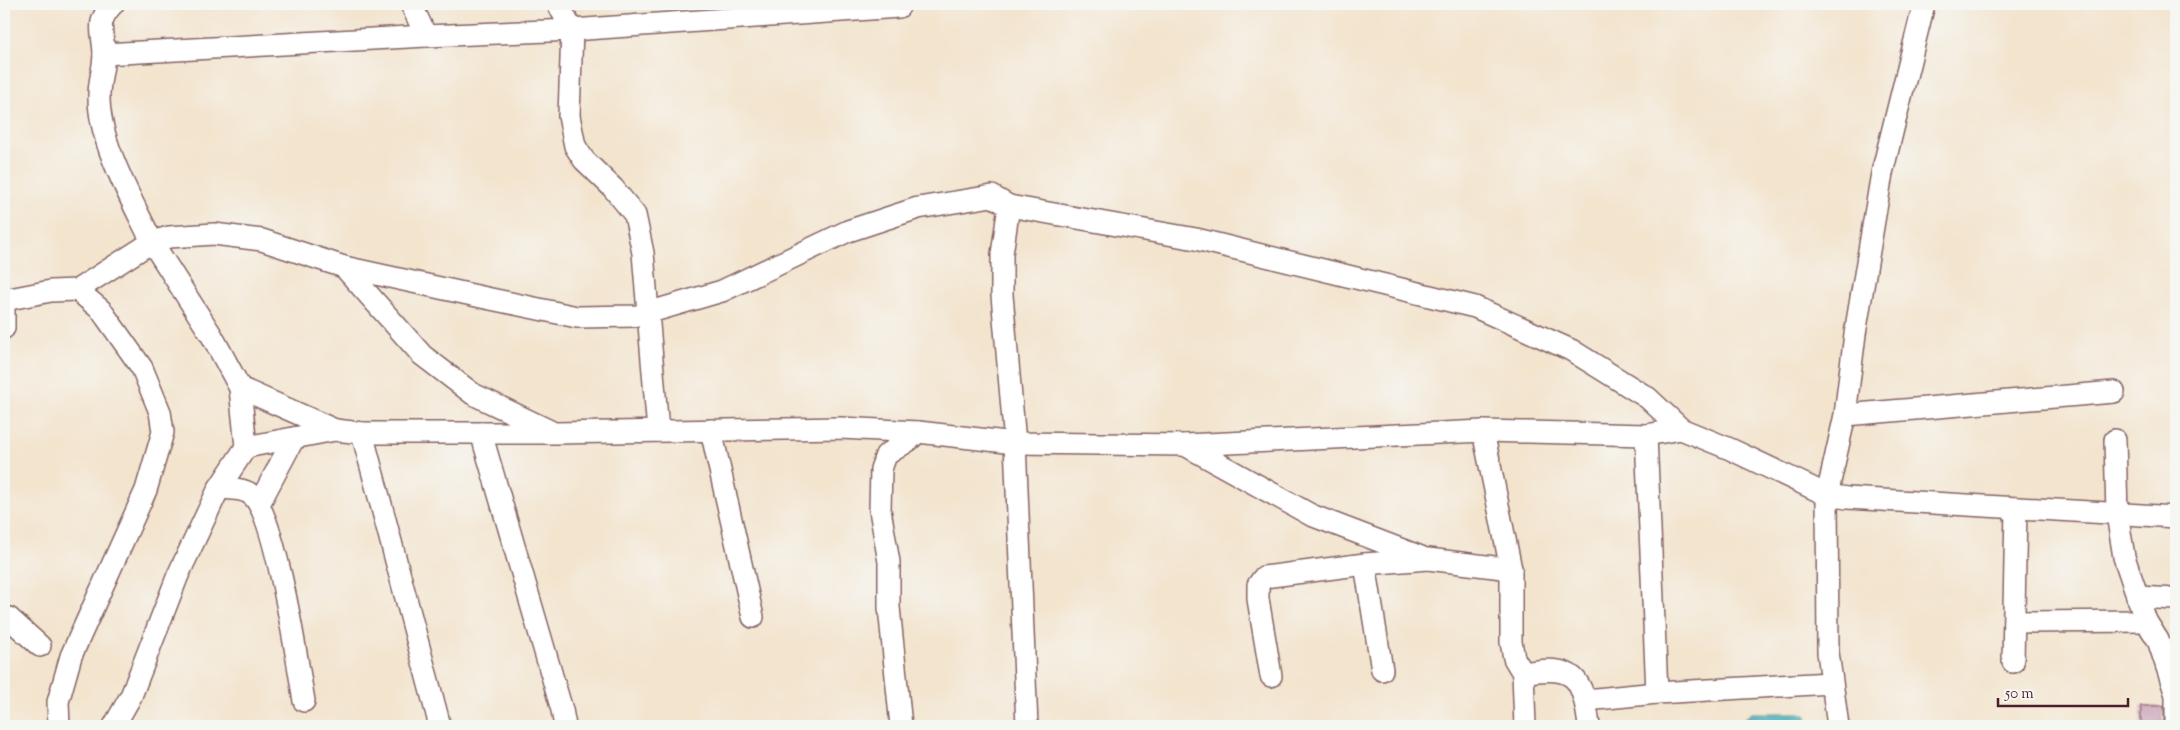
<svg xmlns="http://www.w3.org/2000/svg" width="2180" height="730" viewBox="0 0 2180 730" font-family="'Sorts Mill Goudy',serif">
<rect width="100%" height="100%" fill="#f6f6f2"/>
<filter id="ink" filterUnits="userSpaceOnUse"><feTurbulence type="fractalNoise" baseFrequency=".02" numOctaves="2"/><feDisplacementMap in="SourceGraphic" scale="10" xChannelSelector="R" yChannelSelector="G"/><feConvolveMatrix kernelMatrix="1 2 1 2 8 2 1 2 1" color-interpolation-filters="sRGB"/></filter>
<filter id="wash" filterUnits="userSpaceOnUse"><feTurbulence type="fractalNoise" baseFrequency=".0096" numOctaves="4" result="noise"/><feDisplacementMap in="SourceGraphic" scale="20" xChannelSelector="R" yChannelSelector="G"/><feGaussianBlur stdDeviation="1.12" result="paint"/><feColorMatrix in="noise" values="0 0 0 0 0 0 0 0 0 0 0 0 0 0 0 0 0 1.4 0 .05"/><feComposite in="paint" operator="in"/></filter>
<g filter="url(#wash)">
<rect width="100%" height="100%" fill="#f3e4ce"/>
<path fill="#3daeb7" stroke="#446671" d="M 1752,713 L 1801,713 L 1806,716 L 1808,726 L 1745,726 L 1745,718 Z"/>
<g id="blocks">
<rect fill="#c598af" x="2141" y="706" width="23" height="20"/>
</g>
</g>
<g filter="url(#ink)">
<use href="#blocks" fill-opacity="0" stroke="#856464" stroke-width="1"/>
<g fill="none" stroke-linecap="round" stroke-linejoin="round">
<defs>
<g id="minor">
<path d="M 411,4 L 426,36"/>
<path d="M 558,4 L 572,30 L 569,116 L 575,146 L 584,160 L 613,188 L 635,215 L 643,253 L 658,431"/>
<path d="M 104,54 L 426,36 L 572,30 L 899,7"/>
<path d="M 1009,206 L 1196,239 L 1475,307 L 1571,350 L 1648,398 L 1681,429"/>
<path d="M 344,267 L 422,355 L 473,394 L 550,431"/>
<path d="M 4,300 L 51,291 L 77,290 L 152,242 C 132,200 98,142 99,95 C 99,81 104,67 104,53 C 103,30 95,23 113,4"/>
<path d="M 4,309 L 4,328"/>
<path d="M 240,388 L 335,430"/>
<path d="M 1845,415 L 2114,392"/>
<path d="M 711,430 L 753,617"/>
<path d="M 1483,431 L 1511,569 L 1511,642 L 1514,658 L 1523,673 C 1574,664 1583,676 1589,726"/>
<path d="M 362,433 L 440,726"/>
<path d="M 481,433 L 562,710 L 565,726"/>
<path d="M 1646,435 L 1657,693"/>
<path d="M 2115,440 L 2117,514 L 2124,557 L 2146,621 L 2158,640 L 2176,695 L 2176,726"/>
<path d="M 1185,445 L 1311,515 L 1421,557"/>
<path d="M 246,447 L 335,430 L 362,433 L 555,433 L 841,428 L 918,432 L 1015,443 L 1185,445 L 1483,431 L 1646,435 L 1681,429 L 1730,449 L 1827,495 L 1847,498 L 2176,517"/>
<path d="M 219,488 C 228,489 241,488 249,493 C 275,508 298,666 304,701"/>
<path d="M 259,504 L 294,438"/>
<path d="M 1365,564 L 1382,670"/>
<path d="M 2137,597 L 2176,599"/>
<path d="M 4,617 L 9,618 L 40,646"/>
<path d="M 2014,622 L 2146,621"/>
<path d="M 2013,662 L 2016,508"/>
<path d="M 1523,673 L 1525,726"/>
<path d="M 1271,676 L 1258,599 L 1258,585 L 1264,577 L 1365,564 L 1428,559 L 1511,569"/>
<path d="M 1586,700 L 1657,693 L 1831,683"/>
<path d="M 59,726 L 58,702 L 71,656 L 146,490 L 163,432 L 160,412 L 142,368 L 101,310 L 77,290"/>
<path d="M 114,726 L 131,696 L 178,575 L 219,488 L 246,447 L 240,388 L 212,336 L 152,242 L 169,237 L 214,234 L 262,240 L 344,267 L 486,298 L 577,317 L 637,316 L 722,291 L 848,231 L 918,208 L 992,196 L 1009,206 L 1002,254 L 1002,295 L 1015,443 L 1027,726"/>
<path d="M 901,726 L 889,607 L 889,562 L 880,510 L 881,469 L 886,455 L 908,441 L 918,432"/>
<path d="M 1838,726 L 1828,652 L 1827,495 L 1845,415 L 1855,334 L 1882,173 L 1924,4"/>
</g>
</defs>
<use href="#minor" stroke="#856464" stroke-width="24"/>
<use href="#minor" stroke="#fff" stroke-width="21"/>
</g>
</g>
<rect width="2180" height="730" fill="none" stroke="#f6f6f2" stroke-width="20"/>
<path d="M1998 698v8h130v-8" fill="none" stroke="#4a1f2b" stroke-width="2.5"/>
<text x="2005" y="698" font-size="15" fill="#4a1f2b" stroke="#f6f6f2" stroke-width="4" paint-order="stroke">50 m</text>
</svg>
